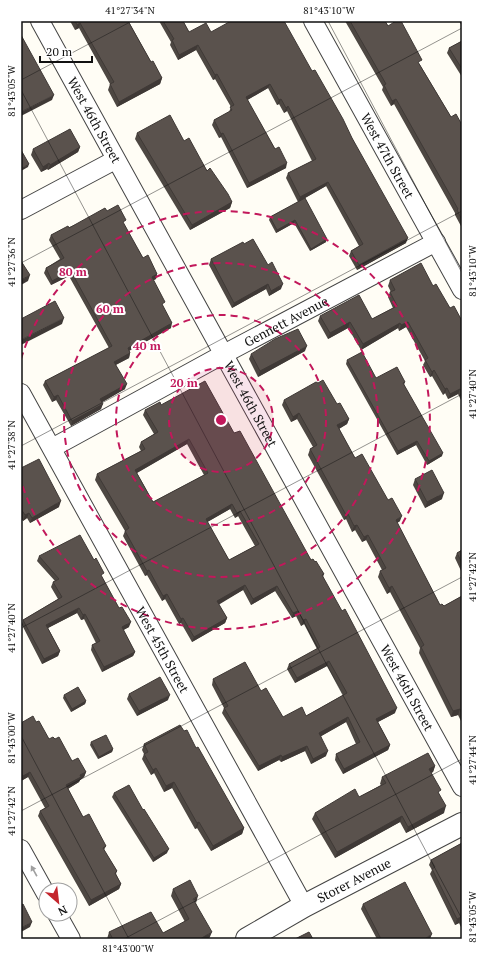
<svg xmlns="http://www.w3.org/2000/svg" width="483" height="960" viewBox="0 0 483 960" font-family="'PT Serif',serif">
<rect width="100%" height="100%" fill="#fffdf5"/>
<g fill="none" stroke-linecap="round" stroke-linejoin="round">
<defs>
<g id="minor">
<path id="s1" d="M 40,21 L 462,787"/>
<path id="s2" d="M 313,21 L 462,290"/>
<path d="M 21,210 L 115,160"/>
<path id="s3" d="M 21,393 L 304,906"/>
<path id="s4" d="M 52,448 L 222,355 L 436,242"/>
<path d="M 21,849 L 46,894"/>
<path d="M 57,914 L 71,939"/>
</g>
<g id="tertiary">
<path id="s5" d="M 247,939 L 304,906 L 462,824"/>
</g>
</defs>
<use href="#minor" stroke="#444" stroke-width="20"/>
<use href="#tertiary" stroke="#444" stroke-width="24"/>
<use href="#minor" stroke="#fff" stroke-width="18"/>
<use href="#tertiary" stroke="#fff" stroke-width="22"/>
</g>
<g fill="#4d4742" fill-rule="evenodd">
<path d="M 70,21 L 129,21 L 129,22 L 151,62 L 162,78 L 160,84 L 117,107 L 108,90 L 110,84 L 79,28 L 75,30 Z"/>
<path d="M 159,21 L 183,21 L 189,32 L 211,32 L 312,71 L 352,138 L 406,243 L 357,270 L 349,256 L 351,251 L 359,246 L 326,186 L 305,198 L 326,242 L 310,251 L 294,223 L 276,233 L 269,220 L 270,217 L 298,202 L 286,178 L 288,173 L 312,161 L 287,111 L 284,113 L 279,104 L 277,105 L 268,88 L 247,100 L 275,149 L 286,168 L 247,188 L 221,137 L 219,138 L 212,125 L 214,120 L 229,112 L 231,107 L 215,79 L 213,80 L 196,50 L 178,60 L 170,45 L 171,42 Z"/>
<path d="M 345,21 L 385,21 L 388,26 L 420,65 L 451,117 L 462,125 L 462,228 L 455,215 L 455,213 L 394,104 L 391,106 L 382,90 L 383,87 Z"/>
<path d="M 459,21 L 462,21 L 462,26 Z"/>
<path d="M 462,41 L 462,77 L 447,53 L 449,48 Z"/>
<path d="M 137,133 L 184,141 L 232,202 L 230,208 L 190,230 L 135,139 Z"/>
<path d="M 80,147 L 78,152 L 48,170 L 47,169 L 41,172 L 31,155 L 33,149 Z"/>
<path d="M 107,211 L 124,225 L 143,258 L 157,274 L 156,279 L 153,280 L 171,328 L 129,351 L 130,353 L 129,358 L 116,365 L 125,389 L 102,402 L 101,409 L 71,426 L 56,400 L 52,402 L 43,385 L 45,381 L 109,348 L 70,278 L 67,277 L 51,285 L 44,273 L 46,268 L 60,259 L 49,240 L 51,235 Z"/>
<path d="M 244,244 L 281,289 L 269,296 L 266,289 L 232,308 L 209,265 L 211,259 Z"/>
<path d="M 390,280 L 433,286 L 450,308 L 462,321 L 462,402 L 458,394 L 448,399 L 445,393 L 443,395 L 432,376 L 430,377 L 423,365 L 425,361 L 406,327 L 399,331 L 398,328 L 361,350 L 348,328 L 328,339 L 318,321 L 320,316 L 372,319 L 393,308 L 388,297 L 390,292 L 391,292 L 388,286 Z"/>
<path d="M 305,351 L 258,377 L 249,359 L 251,354 Z"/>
<path d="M 347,360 L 376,378 L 405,382 L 404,385 L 442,456 L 427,465 L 416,445 L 397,455 L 346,364 Z"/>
<path d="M 284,400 L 337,404 L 349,419 L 347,424 L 339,429 L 355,458 L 400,521 L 397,523 L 440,605 L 444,606 L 462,596 L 462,723 L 458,715 L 451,717 L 419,653 L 420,648 L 390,592 L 387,594 L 378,577 L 380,571 L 382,570 L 366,540 L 362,542 L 355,530 L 352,532 L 346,519 L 344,520 L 308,455 L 310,449 L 313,447 L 297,419 L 291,422 L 282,405 Z"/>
<path d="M 161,405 L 234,433 L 311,560 L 315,562 L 324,574 L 323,577 L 395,713 L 378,722 L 390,745 L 388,750 L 343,774 L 335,760 L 336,754 L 356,744 L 346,722 L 321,736 L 326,756 L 311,764 L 305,751 L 281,762 L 279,760 L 258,771 L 222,713 L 224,708 L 212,685 L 213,679 L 261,691 L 283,717 L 306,716 L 343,695 L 327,666 L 295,683 L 287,669 L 289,664 L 317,649 L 304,624 L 301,626 L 296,616 L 292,618 L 275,591 L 251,605 L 243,590 L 218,604 L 227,618 L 225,623 L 192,642 L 181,623 L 179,624 L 165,599 L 162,601 L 147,575 L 145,576 L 123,536 L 125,531 L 95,480 L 97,474 L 141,451 L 139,447 L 141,442 L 154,434 L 143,415 L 145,410 ZM 187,444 L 204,475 L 153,502 L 137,473 ZM 230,509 L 235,518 L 238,516 L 255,546 L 229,560 L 207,522 Z"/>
<path d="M 21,468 L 59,507 L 30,523 L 27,518 L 23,521 L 21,518 Z"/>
<path d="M 415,479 L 442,499 L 425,508 L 413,485 Z"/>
<path d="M 462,550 L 462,573 L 455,558 L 457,553 Z"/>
<path d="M 39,556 L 102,577 L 129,627 L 123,630 L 135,652 L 133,656 L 102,672 L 91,650 L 92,645 L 96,643 L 84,619 L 81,620 L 77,613 L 48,628 L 60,651 L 58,656 L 42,664 L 22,625 L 23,620 L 58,599 L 51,587 L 53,582 L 55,581 L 37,561 Z"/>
<path d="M 129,694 L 168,700 L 137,716 L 127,699 Z"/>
<path d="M 64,695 L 86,701 L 85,704 L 71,712 L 63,698 Z"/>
<path d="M 36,722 L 49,739 L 55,739 L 72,761 L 86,772 L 84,777 L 80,780 L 79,782 L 68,789 L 83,817 L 106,846 L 104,850 L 117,871 L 116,874 L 121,884 L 119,889 L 89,906 L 38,816 L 40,811 L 45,808 L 28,777 L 21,781 L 21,723 Z"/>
<path d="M 184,731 L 196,748 L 244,828 L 242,834 L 211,851 L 197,828 L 195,829 L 172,788 L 164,792 L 154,773 L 151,775 L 142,759 L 144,754 L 142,750 L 144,744 Z"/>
<path d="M 91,742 L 113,749 L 112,752 L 98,759 L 90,745 Z"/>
<path d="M 435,766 L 433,772 L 431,773 L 439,794 L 444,813 L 406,833 L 400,822 L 335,858 L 312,819 L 315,813 L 359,797 L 381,785 L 380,784 L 382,777 Z"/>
<path d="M 114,793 L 167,853 L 153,862 L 112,797 Z"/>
<path d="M 462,843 L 462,929 L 459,923 L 455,925 L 430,874 L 432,870 L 429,865 L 431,860 Z"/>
<path d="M 173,889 L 196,903 L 209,939 L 107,939 L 109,932 L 163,933 L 185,922 L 171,896 Z"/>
<path d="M 363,904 L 430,939 L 377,939 L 361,909 Z"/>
</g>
<g fill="#3f3936">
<path d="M 80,23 L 79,28 L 75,30 L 77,25 Z"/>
<path d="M 198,45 L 196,50 L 178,60 L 179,55 Z"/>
<path d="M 217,74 L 215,79 L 213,80 L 215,75 Z"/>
<path d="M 162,78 L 160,84 L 117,107 L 119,102 Z"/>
<path d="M 270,84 L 268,88 L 244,102 L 246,97 Z"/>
<path d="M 54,95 L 52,100 L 21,116 L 21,112 Z"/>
<path d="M 281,99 L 279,104 L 277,105 L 279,100 Z"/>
<path d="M 396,99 L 394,104 L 391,106 L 392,101 Z"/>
<path d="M 288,106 L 287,111 L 284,113 L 286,108 Z"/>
<path d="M 223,133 L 221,137 L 219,138 L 221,134 Z"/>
<path d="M 80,147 L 78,152 L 48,170 L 50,165 Z"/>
<path d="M 49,163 L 47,169 L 41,172 L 43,167 Z"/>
<path d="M 287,163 L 286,168 L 247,188 L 249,183 Z"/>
<path d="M 29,164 L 28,167 L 21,171 L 21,169 Z"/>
<path d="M 328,182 L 326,186 L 298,202 L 300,197 Z"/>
<path d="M 232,202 L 230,208 L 190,230 L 192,225 Z"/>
<path d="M 295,220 L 294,223 L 276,233 L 277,230 Z"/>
<path d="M 408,238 L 406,243 L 357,270 L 359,265 Z"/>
<path d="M 327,239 L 326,242 L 310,251 L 311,249 Z"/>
<path d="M 69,272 L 67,277 L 51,285 L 52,281 Z"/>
<path d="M 157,274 L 156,279 L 150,282 L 152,277 Z"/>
<path d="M 30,275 L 28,281 L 21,285 L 21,280 Z"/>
<path d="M 268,284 L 266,289 L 232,308 L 234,303 Z"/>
<path d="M 283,284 L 281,289 L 269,296 L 271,291 Z"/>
<path d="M 64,318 L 62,324 L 21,345 L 21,340 Z"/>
<path d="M 350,322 L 348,328 L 328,339 L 330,333 Z"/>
<path d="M 408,322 L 406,327 L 399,331 L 401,325 Z"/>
<path d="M 172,323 L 171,328 L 126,352 L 128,348 Z"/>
<path d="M 400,323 L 398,328 L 361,350 L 363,344 Z"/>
<path d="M 307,346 L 305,351 L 258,377 L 260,371 Z"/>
<path d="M 130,353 L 129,358 L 113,366 L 114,362 Z"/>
<path d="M 434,370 L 432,376 L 430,377 L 432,372 Z"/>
<path d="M 127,384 L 125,389 L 99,404 L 100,399 Z"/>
<path d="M 447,388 L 445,393 L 443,395 L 445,389 Z"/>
<path d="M 460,389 L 458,394 L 448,399 L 450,394 Z"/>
<path d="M 58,395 L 56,400 L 52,402 L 54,397 Z"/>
<path d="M 103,404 L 101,409 L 71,426 L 72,421 Z"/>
<path d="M 299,413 L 297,419 L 291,422 L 293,417 Z"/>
<path d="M 349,419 L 347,424 L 335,431 L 337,425 Z"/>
<path d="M 189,439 L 187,444 L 133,475 L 135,470 Z"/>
<path d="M 417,441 L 416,445 L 397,455 L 398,451 Z"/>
<path d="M 443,453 L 442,456 L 427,465 L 429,461 Z"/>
<path d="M 444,493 L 442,499 L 425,508 L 427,502 Z"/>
<path d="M 61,501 L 59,507 L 30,523 L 32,518 Z"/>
<path d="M 232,504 L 230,509 L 204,524 L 206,519 Z"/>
<path d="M 240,511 L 238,516 L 235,518 L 237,513 Z"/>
<path d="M 29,513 L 27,518 L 23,521 L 25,515 Z"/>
<path d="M 348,514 L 346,519 L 344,520 L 346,515 Z"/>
<path d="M 402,516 L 400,521 L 394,525 L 396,520 Z"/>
<path d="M 357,525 L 355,530 L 352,532 L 354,526 Z"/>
<path d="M 368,535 L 366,540 L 362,542 L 364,537 Z"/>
<path d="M 149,570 L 147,575 L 145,576 L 147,571 Z"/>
<path d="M 245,585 L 243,590 L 215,607 L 217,601 Z"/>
<path d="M 277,586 L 275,591 L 251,605 L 253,599 Z"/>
<path d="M 392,586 L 390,592 L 387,594 L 389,588 Z"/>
<path d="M 167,594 L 165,599 L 162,601 L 163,596 Z"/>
<path d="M 79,608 L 77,613 L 44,630 L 46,625 Z"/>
<path d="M 298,611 L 296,616 L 292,618 L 293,613 Z"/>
<path d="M 85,614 L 84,619 L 81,620 L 83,615 Z"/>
<path d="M 183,618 L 181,623 L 179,624 L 181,619 Z"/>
<path d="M 227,618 L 225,623 L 192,642 L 194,637 Z"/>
<path d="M 306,619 L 304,624 L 301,626 L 303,620 Z"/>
<path d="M 131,622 L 129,627 L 120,632 L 122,627 Z"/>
<path d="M 60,651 L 58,656 L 42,664 L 44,659 Z"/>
<path d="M 135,652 L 133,656 L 102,672 L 104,667 Z"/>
<path d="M 329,661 L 327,666 L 295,683 L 297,678 Z"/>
<path d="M 170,695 L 168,700 L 137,716 L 139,711 Z"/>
<path d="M 86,701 L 85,704 L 71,712 L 72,709 Z"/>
<path d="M 397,708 L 395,713 L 374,724 L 376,719 Z"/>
<path d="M 460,709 L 458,715 L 451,717 L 453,711 Z"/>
<path d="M 348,717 L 346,722 L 318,738 L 319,733 Z"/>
<path d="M 390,745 L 388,750 L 343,774 L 344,769 Z"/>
<path d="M 307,746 L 305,751 L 281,762 L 282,757 Z"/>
<path d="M 113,749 L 112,752 L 98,759 L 99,757 Z"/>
<path d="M 328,751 L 326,756 L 311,764 L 313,759 Z"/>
<path d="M 281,755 L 279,760 L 258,771 L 259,766 Z"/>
<path d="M 435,766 L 433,772 L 427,775 L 429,769 Z"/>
<path d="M 156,768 L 154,773 L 151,775 L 153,770 Z"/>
<path d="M 30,772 L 28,777 L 21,781 L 23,776 Z"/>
<path d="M 86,772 L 84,777 L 80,780 L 79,782 L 64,791 L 66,785 Z"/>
<path d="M 174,782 L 172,788 L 164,792 L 166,786 Z"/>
<path d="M 446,806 L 444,813 L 406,833 L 408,827 Z"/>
<path d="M 402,816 L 400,822 L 335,858 L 337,852 Z"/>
<path d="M 199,822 L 197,828 L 195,829 L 197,823 Z"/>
<path d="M 244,828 L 242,834 L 211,851 L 213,846 Z"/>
<path d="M 169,849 L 167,853 L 153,862 L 154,858 Z"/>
<path d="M 121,884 L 119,889 L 89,906 L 91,900 Z"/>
<path d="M 198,896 L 196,903 L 193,899 Z"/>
<path d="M 461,917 L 459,923 L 455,925 L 457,919 Z"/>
<path d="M 32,922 L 30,927 L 21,932 L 21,928 Z"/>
<path d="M 212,932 L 209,939 L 200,939 Z"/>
<path d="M 432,934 L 430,939 L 426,939 L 426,938 Z"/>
</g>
<g fill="#5a524d" stroke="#3f3936" fill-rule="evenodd">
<path d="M 75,21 L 128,21 L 151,62 L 153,61 L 162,78 L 119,102 L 110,84 L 114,82 L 80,23 L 77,25 Z"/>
<path d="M 163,21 L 183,21 L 189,32 L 206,23 L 211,32 L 231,21 L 284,21 L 312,71 L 315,70 L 343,119 L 352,138 L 408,238 L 359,265 L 351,251 L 363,244 L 328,182 L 300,197 L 288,173 L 316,159 L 288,106 L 286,108 L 281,99 L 279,100 L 270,84 L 246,97 L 275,149 L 279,147 L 287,163 L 249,183 L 223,133 L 221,134 L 214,120 L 232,110 L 230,107 L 234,105 L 217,74 L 215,75 L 198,45 L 179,55 L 172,40 L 174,39 Z"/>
<path d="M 350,21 L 385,21 L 388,26 L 396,21 L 401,21 L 422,60 L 418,62 L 451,117 L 456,114 L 462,125 L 462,220 L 457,210 L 458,209 L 396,99 L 392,101 L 384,85 L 386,84 Z"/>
<path d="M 21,35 L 54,95 L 21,112 Z"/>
<path d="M 462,41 L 462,69 L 449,48 Z"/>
<path d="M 170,115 L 184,141 L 189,138 L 207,171 L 210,168 L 228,194 L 232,202 L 192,225 L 137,133 Z"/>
<path d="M 70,129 L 80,147 L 50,165 L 49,163 L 43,167 L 33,149 Z"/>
<path d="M 21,150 L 29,164 L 21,169 Z"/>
<path d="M 305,198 L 327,239 L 311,249 L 295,220 L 277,230 L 270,217 Z"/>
<path d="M 118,205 L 126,220 L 123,222 L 143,258 L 148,255 L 157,274 L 152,277 L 165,302 L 162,304 L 172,323 L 128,348 L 130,353 L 114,362 L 127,384 L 100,399 L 103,404 L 72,421 L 58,395 L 54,397 L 45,381 L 112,346 L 72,273 L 69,272 L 52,281 L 46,268 L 64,258 L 51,235 L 68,226 L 69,228 L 105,208 L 107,211 Z"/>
<path d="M 253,239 L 268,265 L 272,262 L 283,284 L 271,291 L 268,284 L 234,303 L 211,259 L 243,242 L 244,244 Z"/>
<path d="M 21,261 L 30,275 L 21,280 Z"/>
<path d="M 421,263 L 433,286 L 436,284 L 450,308 L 454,306 L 462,321 L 462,393 L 460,389 L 450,394 L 447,388 L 445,389 L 434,370 L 432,372 L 425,360 L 428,358 L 408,322 L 401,325 L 400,323 L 363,344 L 350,322 L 330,333 L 320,316 L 359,295 L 372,319 L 397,306 L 390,292 L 395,290 L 390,280 Z"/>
<path d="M 55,301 L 64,318 L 21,340 L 21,319 Z"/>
<path d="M 298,329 L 307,346 L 260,371 L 251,354 L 275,339 Z"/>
<path d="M 362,352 L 376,378 L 397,367 L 405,382 L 403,383 L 443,453 L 429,461 L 417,441 L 398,451 L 347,360 Z"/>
<path d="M 323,380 L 337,404 L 340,403 L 349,419 L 337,425 L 355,458 L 362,454 L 388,500 L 392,498 L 402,516 L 396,520 L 440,605 L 442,604 L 444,606 L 462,596 L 462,714 L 460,709 L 453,711 L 421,647 L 424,645 L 392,586 L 389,588 L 380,571 L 386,568 L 368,535 L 364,537 L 357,525 L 354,526 L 348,514 L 346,515 L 310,449 L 317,445 L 299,413 L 293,417 L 284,400 L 316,382 L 318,383 Z"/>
<path d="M 205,381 L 234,433 L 240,431 L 311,560 L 313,559 L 315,562 L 316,561 L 324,574 L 322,575 L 342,611 L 345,609 L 397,708 L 376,719 L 390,745 L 344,769 L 336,754 L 360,742 L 348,717 L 319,733 L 328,751 L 313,759 L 307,746 L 282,757 L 281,755 L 259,766 L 224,708 L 228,706 L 213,679 L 245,662 L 261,691 L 266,688 L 283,717 L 302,707 L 306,716 L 347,693 L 329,661 L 297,678 L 289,664 L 320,647 L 306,619 L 303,620 L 298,611 L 293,613 L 277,586 L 253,599 L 245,585 L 217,601 L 227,618 L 194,637 L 183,618 L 181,619 L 167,594 L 163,596 L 149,570 L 147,571 L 125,531 L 129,528 L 97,474 L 145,449 L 141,442 L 158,432 L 145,410 L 160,402 L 161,405 ZM 189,439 L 208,473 L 153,502 L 135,470 ZM 232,504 L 237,513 L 240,511 L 259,544 L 229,560 L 206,519 Z"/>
<path d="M 39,459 L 61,501 L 32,518 L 29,513 L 25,515 L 21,509 L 21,468 Z"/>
<path d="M 432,470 L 444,493 L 427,502 L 415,479 Z"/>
<path d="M 80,535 L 94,560 L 96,558 L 104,573 L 101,575 L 119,608 L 122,607 L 131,622 L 122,627 L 135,652 L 104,667 L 92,645 L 100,641 L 85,614 L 83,615 L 79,608 L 46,625 L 60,651 L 44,659 L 23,620 L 62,597 L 53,582 L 59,579 L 39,556 Z"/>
<path d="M 462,550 L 462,563 L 457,553 Z"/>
<path d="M 160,677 L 170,695 L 139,711 L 129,694 Z"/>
<path d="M 78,687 L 86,701 L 72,709 L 64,695 Z"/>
<path d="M 33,716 L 36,722 L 39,721 L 49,739 L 53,737 L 55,739 L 59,737 L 72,761 L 78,758 L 86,772 L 80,775 L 81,777 L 66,785 L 83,817 L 89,814 L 106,846 L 103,848 L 117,871 L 115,873 L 121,884 L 91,900 L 40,811 L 49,806 L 30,772 L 23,776 L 21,773 L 21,723 Z"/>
<path d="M 180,725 L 184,731 L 187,730 L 196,748 L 198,747 L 244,828 L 213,846 L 199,822 L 197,823 L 174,782 L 166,786 L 156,768 L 153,770 L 144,754 L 148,752 L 144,744 Z"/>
<path d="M 106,735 L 113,749 L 99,757 L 91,742 Z"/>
<path d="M 428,753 L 435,766 L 429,769 L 441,790 L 438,792 L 446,806 L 408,827 L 402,816 L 337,852 L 315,813 L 355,789 L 359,797 L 386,783 L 382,777 Z"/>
<path d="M 129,785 L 143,810 L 144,809 L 169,849 L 154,858 L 114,793 Z"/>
<path d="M 462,843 L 462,920 L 461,917 L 457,919 L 432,869 L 435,867 L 431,860 Z"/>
<path d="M 190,880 L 198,896 L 193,899 L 212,932 L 200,939 L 113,939 L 109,932 L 151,912 L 163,933 L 189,919 L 173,889 Z"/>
<path d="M 405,882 L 432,934 L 426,938 L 427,939 L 381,939 L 363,904 Z"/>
<path d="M 23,904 L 32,922 L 21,928 L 21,905 Z"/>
<path d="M 309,932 L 313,939 L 295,939 Z"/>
</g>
<defs><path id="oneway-solid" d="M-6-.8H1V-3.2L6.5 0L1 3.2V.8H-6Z"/></defs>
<use fill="#a0a0a0" href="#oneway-solid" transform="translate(34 871) rotate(-119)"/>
<path fill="none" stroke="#111" stroke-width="1" stroke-opacity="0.45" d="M 328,21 L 462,273M 21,80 L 132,21M 21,90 L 462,919M 21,263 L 462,28M 21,446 L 462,211M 21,628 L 462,394M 21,736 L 129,939M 21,811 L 462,577M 124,939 L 462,759"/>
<circle cx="221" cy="420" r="52" fill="#c2185b" fill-opacity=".12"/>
<g fill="none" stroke="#c2185b" stroke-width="2" stroke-dasharray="7 5">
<circle cx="221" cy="420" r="52"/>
<circle cx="221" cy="420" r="105"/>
<circle cx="221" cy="420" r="157"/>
<path d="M21 359A209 209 0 1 1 21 481"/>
</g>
<g text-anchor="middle" stroke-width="4" stroke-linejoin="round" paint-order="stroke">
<g font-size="13" fill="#111" stroke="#fff">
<text dy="5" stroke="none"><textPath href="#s1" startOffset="113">West 46th Street</textPath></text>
<text dy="5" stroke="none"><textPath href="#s2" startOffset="154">West 47th Street</textPath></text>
<text dy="5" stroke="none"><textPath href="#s4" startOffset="266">Gennett Avenue</textPath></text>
<text dy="5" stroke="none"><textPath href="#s1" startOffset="437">West 46th Street</textPath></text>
<text dy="5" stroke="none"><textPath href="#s3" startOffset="293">West 45th Street</textPath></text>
<text dy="5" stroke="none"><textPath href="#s1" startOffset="761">West 46th Street</textPath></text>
<text dy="5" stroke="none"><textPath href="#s5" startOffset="122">Storer Avenue</textPath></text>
</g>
</g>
<circle cx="221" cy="420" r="6" fill="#c2185b" stroke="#fff" stroke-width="2"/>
<g font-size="12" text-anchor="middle" font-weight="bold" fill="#c2185b" stroke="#fff" stroke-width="4" stroke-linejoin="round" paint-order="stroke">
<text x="73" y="276">80 m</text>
<text x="110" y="313">60 m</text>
<text x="147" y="350">40 m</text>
<text x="184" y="387">20 m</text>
</g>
<rect width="483" height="960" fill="none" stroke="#ffffff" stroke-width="44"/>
<g transform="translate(58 902) rotate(152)"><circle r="19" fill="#ffffff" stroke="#a0a0a0"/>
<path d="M0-3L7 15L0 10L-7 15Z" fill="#c4262e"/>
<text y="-6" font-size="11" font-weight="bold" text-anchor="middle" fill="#111111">N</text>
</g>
<path d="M40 56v6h52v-6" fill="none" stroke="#111111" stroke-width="2"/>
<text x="46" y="56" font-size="12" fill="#111111" stroke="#ffffff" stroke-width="3" paint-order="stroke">20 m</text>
<rect x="22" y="22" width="439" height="916" fill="none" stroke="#111" stroke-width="1.5"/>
<g font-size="10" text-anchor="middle" fill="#111">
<text x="130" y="14">41°27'34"N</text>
<text x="329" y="14">81°43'10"W</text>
<text transform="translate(11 91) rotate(-90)" y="4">81°43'05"W</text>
<text transform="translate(11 262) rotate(-90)" y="4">41°27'36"N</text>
<text transform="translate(472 271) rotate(-90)" y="4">81°43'10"W</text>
<text transform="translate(472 394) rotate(-90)" y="4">41°27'40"N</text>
<text transform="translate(11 445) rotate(-90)" y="4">41°27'38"N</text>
<text transform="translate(472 577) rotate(-90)" y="4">41°27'42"N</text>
<text transform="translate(11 628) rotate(-90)" y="4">41°27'40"N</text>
<text transform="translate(11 738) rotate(-90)" y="4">81°43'00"W</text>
<text transform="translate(472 760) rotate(-90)" y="4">41°27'44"N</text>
<text transform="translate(11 811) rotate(-90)" y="4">41°27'42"N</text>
<text transform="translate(472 917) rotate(-90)" y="4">81°43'05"W</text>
<text x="128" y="952">81°43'00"W</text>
</g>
</svg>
